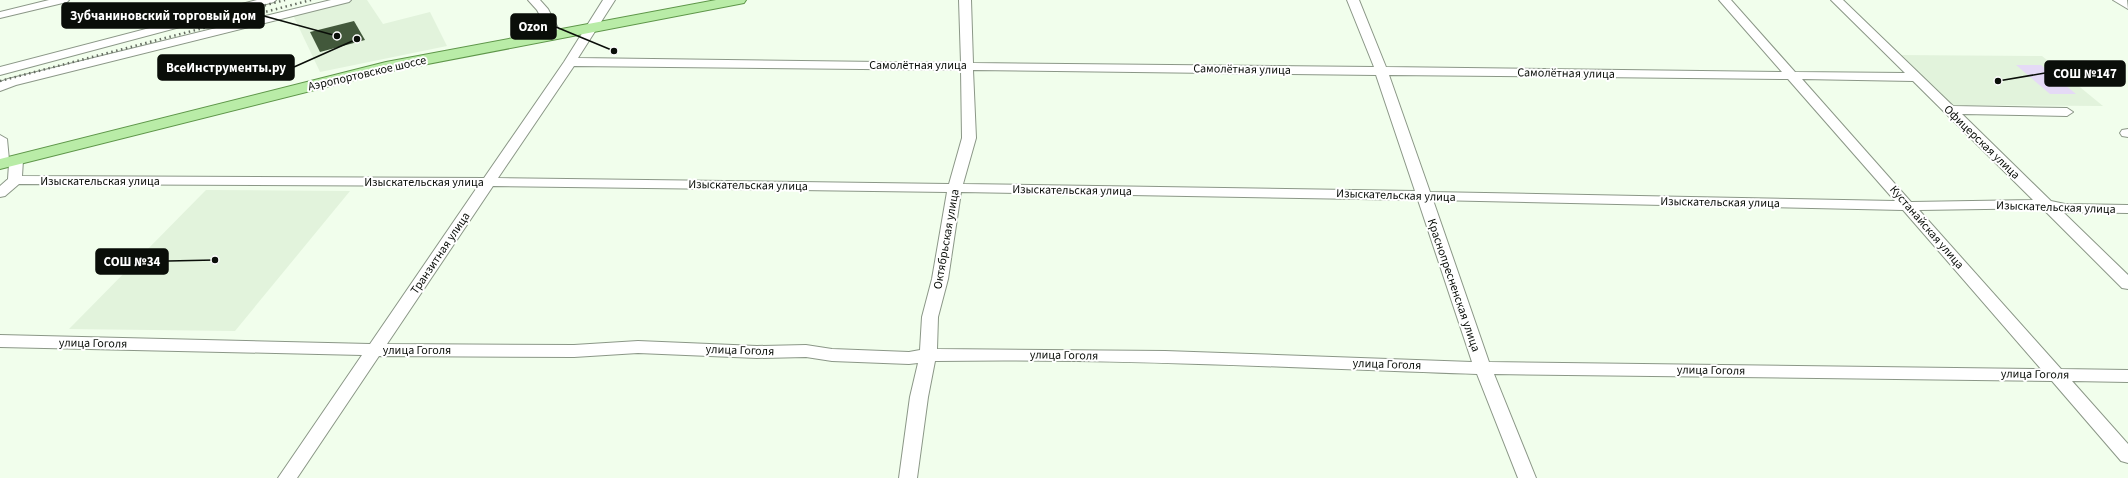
<svg xmlns="http://www.w3.org/2000/svg" width="2128" height="478" viewBox="0 0 2128 478" font-family="'Source Sans 3',sans-serif">
<rect width="100%" height="100%" fill="#f1feec"/>
<g fill="#e2f3dc">
<path d="M 351,0 L 367,0 L 383,24 L 430,12 L 447,46 L 320,72 L 293,15 Z"/>
<path d="M 1897,55 L 2042,56 L 2103,106 L 1950,105 Z"/>
<path d="M 206,190 L 350,191 L 235,331 L 69,329 Z"/>
</g>
<path fill="#e5daf6" d="M 2016,65 L 2041,65 L 2076,94 L 2050,94 Z"/>
<path fill="#42583b" d="M 354,21 L 365,40 L 320,52 L 310,32 Z"/>
<g fill="none" stroke-linecap="round" stroke-linejoin="round">
<defs>
<g id="minor">
<path d="M 49,0 L 69,0 L 67,2 L 0,18 L 0,12 Z"/>
<path d="M 257,0 L 276,0 L 274,2 L 0,75 L 0,67 Z"/>
<path d="M 331,0 L 351,0 L 349,2 L 16,85 L 0,91 L 0,82 L 8,79 Z"/>
<path d="M 528,0 L 540,0 L 548,9 L 561,34 L 559,36 L 551,36 L 537,10 Z"/>
<path d="M 603,0 L 615,0 L 578,58 L 961,63 L 959,0 L 971,0 L 973,63 L 1374,67 L 1347,0 L 1359,0 L 1386,67 L 1782,72 L 1719,0 L 1731,0 L 1795,72 L 1905,73 L 1831,0 L 1843,0 L 1953,106 L 2067,108 L 2073,112 L 2067,116 L 1962,114 L 2051,201 L 2065,204 L 2128,205 L 2128,213 L 2063,212 L 2128,275 L 2128,289 L 2122,288 L 2042,208 L 1919,210 L 2061,369 L 2128,370 L 2128,382 L 2072,381 L 2128,444 L 2128,463 L 2121,461 L 2052,381 L 1494,374 L 1536,478 L 1518,478 L 1477,374 C 1296,368 1116,358 935,361 L 928,397 L 917,478 L 899,478 L 910,397 L 918,363 L 909,364 L 832,361 L 806,357 L 757,358 L 638,353 L 574,357 L 379,356 L 297,478 L 278,478 L 362,355 L 0,347 L 0,335 L 370,344 L 478,186 L 19,184 L 5,196 L 0,197 L 0,186 L 8,179 L 9,164 L 0,166 L 0,135 L 7,139 L 9,160 L 16,156 L 23,160 L 22,176 L 484,178 L 564,62 ZM 574,66 L 961,70 L 962,138 L 949,184 L 498,178 ZM 973,70 L 1376,75 L 1415,191 L 963,184 L 976,138 ZM 1389,75 L 1788,79 L 1895,201 L 1430,192 ZM 1802,79 L 1913,81 L 2033,200 L 1911,202 ZM 493,186 L 947,192 L 932,279 L 922,317 L 920,350 L 909,352 L 832,349 L 806,345 L 757,346 L 638,341 L 574,345 L 387,344 ZM 961,192 L 1418,200 L 1472,362 L 1165,351 L 937,349 L 938,317 L 948,279 ZM 1433,200 L 1903,210 L 2041,369 L 1489,362 Z"/>
<path d="M 2113,0 L 2127,0 L 2128,9 Z"/>
<path d="M 2128,129 L 2128,137 L 2122,136 L 2120,133 L 2122,130 Z"/>
</g>
<path id="major" d="M 716,0 L 746,0 L 744,3 L 739,4 L 386,72 L 0,169 L 0,159 L 386,62 Z"/>
</defs>
<use href="#minor" stroke="#8b9787" stroke-width="2"/>
<use href="#major" stroke="#5e9649" stroke-width="2"/>
<use href="#minor" fill="#fff" fill-rule="evenodd"/>
<use href="#major" fill="#b9eca7" fill-rule="evenodd"/>
<g stroke="#646b61" stroke-width="2.5" stroke-dasharray="1.5 3.5" stroke-linecap="butt">
<path d="M 221,17 L 285,0"/>
<path d="M 0,81 L 311,0"/>
</g>
</g>
<g text-anchor="middle" stroke-width="4" stroke-linejoin="round" paint-order="stroke">
<g font-size="12" fill="#0a0e09" stroke="#fff">
<text x="918" y="69">Самолётная улица</text>
<text transform="translate(1242 69) rotate(1)" y="4">Самолётная улица</text>
<text transform="translate(367 73) rotate(-13)" y="4">Аэропортовское шоссе</text>
<text transform="translate(1566 73) rotate(1)" y="4">Самолётная улица</text>
<text transform="translate(1982 142) rotate(44)" y="4">Офицерская улица</text>
<text x="100" y="185">Изыскательская улица</text>
<text x="424" y="186">Изыскательская улица</text>
<text transform="translate(748 185) rotate(1)" y="4">Изыскательская улица</text>
<text transform="translate(1072 190) rotate(1)" y="4">Изыскательская улица</text>
<text transform="translate(1396 195) rotate(2)" y="4">Изыскательская улица</text>
<text transform="translate(1720 202) rotate(1)" y="4">Изыскательская улица</text>
<text transform="translate(2056 207) rotate(2)" y="4">Изыскательская улица</text>
<text transform="translate(1927 227) rotate(49)" y="4">Кустанайская улица</text>
<text transform="translate(946 239) rotate(-80)" y="4">Октябрьская улица</text>
<text transform="translate(440 253) rotate(-56)" y="4">Транзитная улица</text>
<text transform="translate(1454 285) rotate(71)" y="4">Краснопресненская улица</text>
<text transform="translate(93 343) rotate(1)" y="4">улица Гоголя</text>
<text x="417" y="354">улица Гоголя</text>
<text transform="translate(740 350) rotate(2)" y="4">улица Гоголя</text>
<text transform="translate(1064 355) rotate(1)" y="4">улица Гоголя</text>
<text transform="translate(1387 364) rotate(2)" y="4">улица Гоголя</text>
<text transform="translate(1711 370) rotate(1)" y="4">улица Гоголя</text>
<text transform="translate(2035 374) rotate(1)" y="4">улица Гоголя</text>
</g>
</g>
<path fill="none" stroke="#0a0e09" stroke-width="1.5" d="M337 36L264 16M614 51L556 27M357 39L294 67M1998 81L2045 73M215 260L168 261"/>
<g fill="#0a0e09" stroke="#fff" stroke-width="1.5">
<circle cx="337" cy="36" r="4"/>
<circle cx="614" cy="51" r="4"/>
<circle cx="357" cy="39" r="4"/>
<circle cx="1998" cy="81" r="4"/>
<circle cx="215" cy="260" r="4"/>
</g>
<g fill="#0a0e09" stroke="#0a0e09" stroke-width="1.5">
<rect x="62" y="3" width="202" height="25" rx="4"/>
<rect x="511" y="14" width="45" height="25" rx="4"/>
<rect x="158" y="55" width="136" height="25" rx="4"/>
<rect x="2045" y="61" width="80" height="25" rx="4"/>
<rect x="96" y="249" width="72" height="25" rx="4"/>
</g>
<g font-size="13" text-anchor="middle" font-weight="bold" fill="#fff">
<text x="163" y="20">Зубчаниновский торговый дом</text>
<text x="533" y="31">Ozon</text>
<text x="226" y="72">ВсеИнструменты.ру</text>
<text x="2085" y="78">СОШ №147</text>
<text x="132" y="266">СОШ №34</text>
</g>
</svg>
